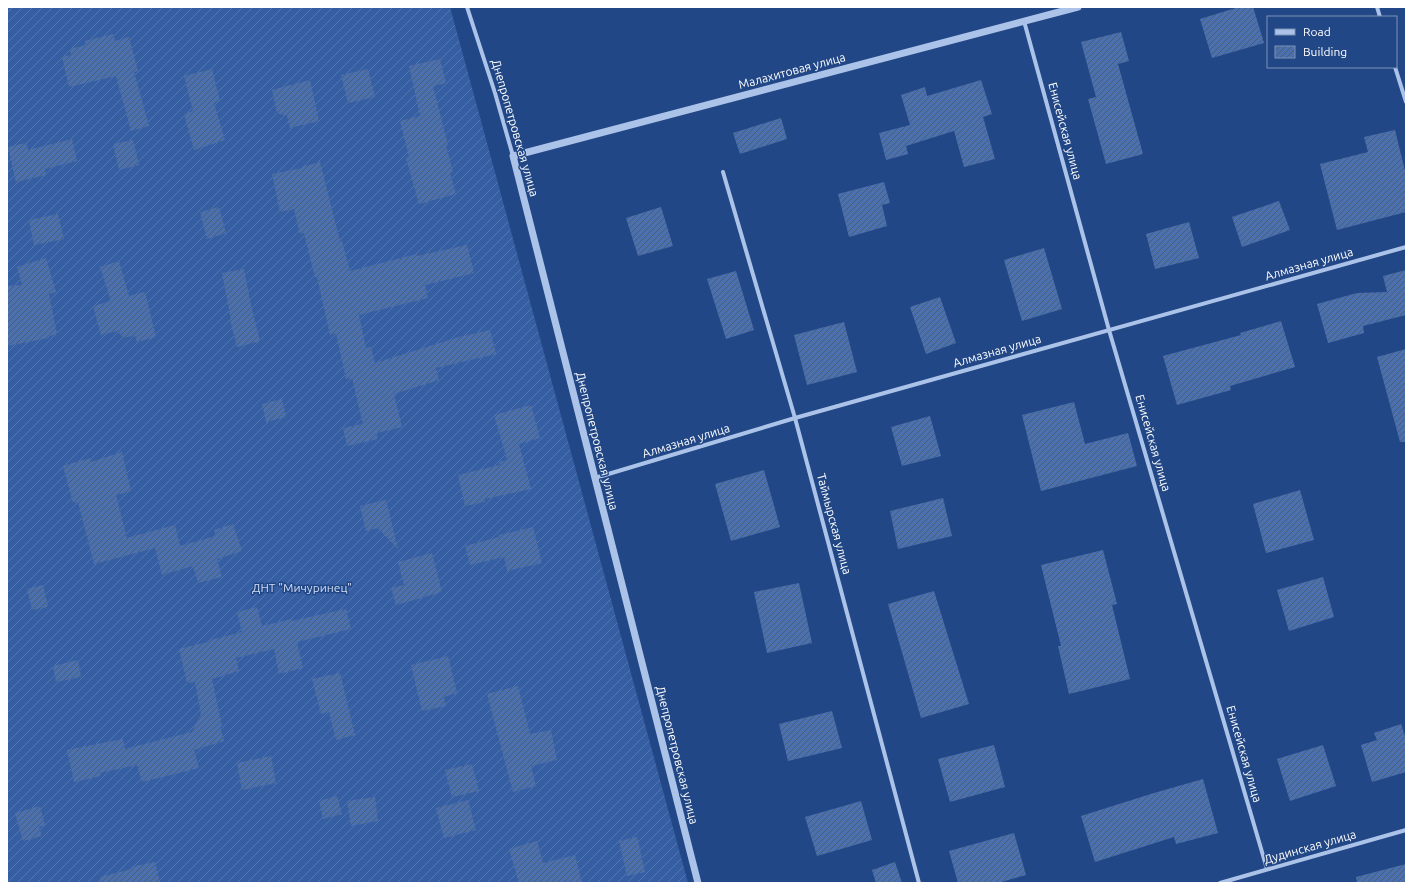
<svg xmlns="http://www.w3.org/2000/svg" width="1413" height="890" viewBox="0 0 1413 890" font-family="Ubuntu,sans-serif">
<defs>
<pattern id="garden-furrows" width="10" height="10" patternUnits="userSpaceOnUse"><rect width="10" height="10" fill="#365fa3"/><path d="M-1 1l2-2M0 10L10 0M9 11l2-2" fill="none" stroke="#5477b1"/></pattern>
<pattern id="building-hatch" width="6" height="6" patternUnits="userSpaceOnUse"><rect width="6" height="6" fill="#4b70ae"/><path d="M-1 1l2-2M0 6l6-6M5 7l2-2" fill="none" stroke="#4c5c78"/></pattern>
</defs>
<rect width="100%" height="100%" fill="#224786"/>
<path fill="url(#garden-furrows)" d="M 7,7 L 450,7 L 688,883 L 7,883 Z"/>
<g fill="url(#building-hatch)">
<path d="M 1239,7 L 1253,7 L 1264,43 L 1212,58 L 1200,19 Z"/>
<path d="M 1121,32 L 1129,61 L 1118,64 L 1143,154 L 1106,164 L 1088,99 L 1096,97 L 1081,42 Z"/>
<path d="M 113,34 L 115,41 L 129,37 L 138,71 L 134,72 L 149,126 L 131,131 L 116,76 L 69,87 L 62,57 L 71,55 L 70,49 L 86,45 L 85,41 Z"/>
<path d="M 440,59 L 446,83 L 433,86 L 448,145 L 446,145 L 453,172 L 450,173 L 456,194 L 419,204 L 406,158 L 409,157 L 400,121 L 420,116 L 409,66 Z"/>
<path d="M 212,69 L 220,101 L 214,103 L 225,140 L 194,150 L 184,114 L 193,111 L 184,76 Z"/>
<path d="M 368,69 L 375,97 L 348,103 L 341,75 Z"/>
<path d="M 310,80 L 319,121 L 290,128 L 287,116 L 277,113 L 272,90 Z"/>
<path d="M 981,80 L 992,114 L 983,117 L 995,159 L 964,167 L 954,131 L 906,146 L 908,154 L 886,160 L 879,133 L 910,125 L 901,95 L 925,87 L 927,96 Z"/>
<path d="M 781,118 L 787,139 L 740,154 L 733,133 Z"/>
<path d="M 1395,130 L 1406,175 L 1406,212 L 1337,230 L 1320,164 L 1368,152 L 1364,137 Z"/>
<path d="M 72,139 L 77,161 L 45,169 L 46,175 L 16,182 L 8,147 L 26,143 L 28,150 Z"/>
<path d="M 133,140 L 139,165 L 119,170 L 113,144 Z"/>
<path d="M 320,162 L 340,241 L 342,241 L 350,271 L 417,254 L 417,256 L 467,245 L 474,273 L 425,285 L 428,298 L 359,315 L 366,348 L 371,347 L 375,363 L 459,337 L 490,330 L 496,354 L 436,368 L 439,380 L 394,394 L 402,427 L 376,433 L 378,439 L 347,446 L 343,428 L 363,424 L 352,378 L 346,379 L 336,333 L 330,335 L 317,277 L 315,277 L 304,233 L 300,234 L 294,209 L 280,212 L 272,174 L 302,168 L 302,167 Z"/>
<path d="M 884,182 L 890,203 L 882,205 L 887,226 L 849,237 L 838,194 Z"/>
<path d="M 1279,201 L 1290,230 L 1242,247 L 1232,217 Z"/>
<path d="M 219,207 L 226,233 L 207,239 L 200,212 Z"/>
<path d="M 661,207 L 673,246 L 638,256 L 626,218 Z"/>
<path d="M 58,214 L 64,239 L 34,245 L 29,220 Z"/>
<path d="M 1189,222 L 1199,258 L 1155,269 L 1146,234 Z"/>
<path d="M 1044,248 L 1062,309 L 1022,321 L 1004,260 Z"/>
<path d="M 46,258 L 56,292 L 49,294 L 57,334 L 49,336 L 49,338 L 7,346 L 7,286 L 22,285 L 17,267 Z"/>
<path d="M 119,261 L 129,296 L 145,292 L 156,337 L 137,342 L 135,335 L 124,338 L 117,331 L 101,335 L 93,306 L 111,301 L 100,267 Z"/>
<path d="M 244,269 L 251,305 L 260,341 L 237,347 L 230,320 L 231,320 L 222,273 Z"/>
<path d="M 1406,270 L 1406,315 L 1363,326 L 1364,333 L 1328,343 L 1317,304 L 1357,293 L 1387,292 L 1383,276 Z"/>
<path d="M 736,271 L 754,330 L 726,339 L 707,279 Z"/>
<path d="M 940,297 L 956,343 L 926,354 L 910,307 Z"/>
<path d="M 1281,321 L 1295,367 L 1230,386 L 1231,390 L 1177,405 L 1163,356 L 1241,335 L 1240,333 Z"/>
<path d="M 844,322 L 857,372 L 807,385 L 794,335 Z"/>
<path d="M 1406,349 L 1406,442 L 1400,442 L 1377,357 Z"/>
<path d="M 282,399 L 286,417 L 266,422 L 262,404 Z"/>
<path d="M 1074,402 L 1085,444 L 1128,433 L 1137,466 L 1041,491 L 1022,415 Z"/>
<path d="M 531,405 L 540,438 L 519,444 L 531,489 L 485,499 L 485,502 L 465,506 L 458,475 L 500,465 L 499,462 L 507,460 L 494,415 Z"/>
<path d="M 930,416 L 941,456 L 902,466 L 891,427 Z"/>
<path d="M 122,452 L 131,491 L 116,495 L 127,538 L 175,525 L 180,546 L 216,536 L 214,530 L 233,524 L 242,551 L 217,559 L 222,577 L 198,583 L 193,566 L 162,575 L 155,548 L 94,564 L 78,502 L 73,503 L 63,466 L 90,458 L 91,462 Z"/>
<path d="M 764,470 L 780,527 L 731,541 L 715,484 Z"/>
<path d="M 1300,490 L 1314,540 L 1266,553 L 1253,504 Z"/>
<path d="M 943,498 L 952,536 L 898,549 L 890,511 Z"/>
<path d="M 386,500 L 398,549 L 378,528 L 366,531 L 360,506 Z"/>
<path d="M 533,527 L 542,563 L 507,571 L 504,557 L 470,565 L 465,546 L 499,537 L 499,535 Z"/>
<path d="M 1103,550 L 1117,604 L 1112,605 L 1130,679 L 1069,694 L 1058,646 L 1061,646 L 1041,565 Z"/>
<path d="M 432,553 L 442,592 L 396,605 L 391,588 L 404,585 L 398,562 Z"/>
<path d="M 1323,577 L 1334,617 L 1289,631 L 1277,590 Z"/>
<path d="M 799,583 L 812,643 L 767,653 L 754,592 Z"/>
<path d="M 43,585 L 48,607 L 32,610 L 27,589 Z"/>
<path d="M 934,591 L 969,704 L 921,718 L 888,604 Z"/>
<path d="M 257,607 L 262,626 L 292,619 L 292,621 L 346,609 L 351,629 L 297,642 L 303,668 L 279,674 L 274,649 L 236,658 L 239,671 L 212,679 L 222,726 L 220,727 L 224,741 L 194,750 L 199,768 L 142,782 L 137,765 L 100,773 L 101,776 L 74,782 L 67,750 L 123,739 L 125,749 L 192,732 L 201,714 L 195,682 L 187,683 L 179,649 L 208,642 L 207,641 L 242,632 L 237,612 Z"/>
<path d="M 448,656 L 457,693 L 444,697 L 446,706 L 422,711 L 411,665 Z"/>
<path d="M 78,660 L 81,677 L 56,682 L 53,666 Z"/>
<path d="M 340,673 L 355,735 L 336,740 L 329,712 L 321,714 L 312,679 Z"/>
<path d="M 518,686 L 530,734 L 551,730 L 557,760 L 531,766 L 536,786 L 513,792 L 487,694 Z"/>
<path d="M 832,711 L 842,748 L 788,761 L 779,724 Z"/>
<path d="M 1401,724 L 1406,739 L 1406,772 L 1372,782 L 1361,745 L 1377,740 L 1374,733 Z"/>
<path d="M 994,745 L 1005,787 L 950,802 L 938,759 Z"/>
<path d="M 1323,745 L 1336,786 L 1290,801 L 1277,759 Z"/>
<path d="M 271,756 L 276,783 L 242,790 L 237,763 Z"/>
<path d="M 472,764 L 479,791 L 452,797 L 445,770 Z"/>
<path d="M 1203,779 L 1218,833 L 1176,844 L 1174,837 L 1095,862 L 1081,816 L 1154,793 Z"/>
<path d="M 337,796 L 342,814 L 323,819 L 319,801 Z"/>
<path d="M 375,797 L 378,821 L 351,826 L 347,801 Z"/>
<path d="M 468,800 L 476,830 L 444,838 L 436,808 Z"/>
<path d="M 861,801 L 872,840 L 817,856 L 805,817 Z"/>
<path d="M 40,806 L 45,825 L 39,827 L 42,836 L 23,841 L 15,813 Z"/>
<path d="M 1014,833 L 1026,875 L 998,883 L 958,883 L 949,851 Z"/>
<path d="M 637,837 L 645,872 L 627,876 L 619,841 Z"/>
<path d="M 537,841 L 543,863 L 575,855 L 582,883 L 519,883 L 509,849 Z"/>
<path d="M 155,862 L 160,883 L 101,883 L 100,877 L 132,869 L 131,867 Z"/>
<path d="M 895,862 L 902,883 L 876,883 L 872,870 Z"/>
<path d="M 1406,864 L 1406,883 L 1357,883 L 1356,877 Z"/>
</g>
<g fill="none" stroke-linecap="round" stroke-linejoin="round">
<g stroke="#acc3e9" stroke-width="4">
<path d="M 467,7 L 495,93 L 513,156"/>
<path d="M 1377,7 L 1380,17"/>
<path d="M 1024,21 L 1109,330 L 1267,869"/>
<path d="M 1395,67 L 1406,102"/>
<path d="M 723,172 L 795,418 L 919,883"/>
<path d="M 595,478 L 795,418 L 1406,247"/>
<path d="M 1220,883 L 1406,830"/>
</g>
<path stroke="#acc3e9" stroke-width="7" d="M 698,883 L 513,156 L 1078,7"/>
</g>
<g text-anchor="middle" stroke-width="3" stroke-linejoin="round" paint-order="stroke">
<g font-size="12" fill="#fff" stroke="#224786">
<text transform="translate(792 71) rotate(-15)" y="4">Малахитовая улица</text>
<text transform="translate(515 128) rotate(74)" y="4">Днепропетровская улица</text>
<text transform="translate(1065 131) rotate(75)" y="4">Енисейская улица</text>
<text transform="translate(1309 264) rotate(-16)" y="4">Алмазная улица</text>
<text transform="translate(997 351) rotate(-16)" y="4">Алмазная улица</text>
<text transform="translate(597 441) rotate(76)" y="4">Днепропетровская улица</text>
<text transform="translate(686 441) rotate(-17)" y="4">Алмазная улица</text>
<text transform="translate(1153 443) rotate(74)" y="4">Енисейская улица</text>
<text transform="translate(834 524) rotate(75)" y="4">Таймырская улица</text>
<text transform="translate(1244 754) rotate(74)" y="4">Енисейская улица</text>
<text transform="translate(677 755) rotate(76)" y="4">Днепропетровская улица</text>
<text transform="translate(1310 847) rotate(-16)" y="4">Дудинская улица</text>
</g>
<g font-size="12" fill="#d1dff7" stroke="#224786">
<text x="302" y="592">ДНТ "Мичуринец"</text>
</g>
</g>
<rect width="1413" height="890" fill="none" stroke="#ffffff" stroke-width="16"/>
<rect x="1267" y="16" width="130" height="52" fill="#224786" stroke="#7a91b6"/>
<rect x="1275" y="29" width="20" height="6" fill="#acc3e9" stroke="#7a91b6"/>
<text x="1303" y="36" font-size="12" fill="#ffffff">Road</text>
<rect x="1275" y="46" width="20" height="12" fill="url(#building-hatch)" stroke="#7a91b6"/>
<text x="1303" y="56" font-size="12" fill="#ffffff">Building</text>
</svg>
